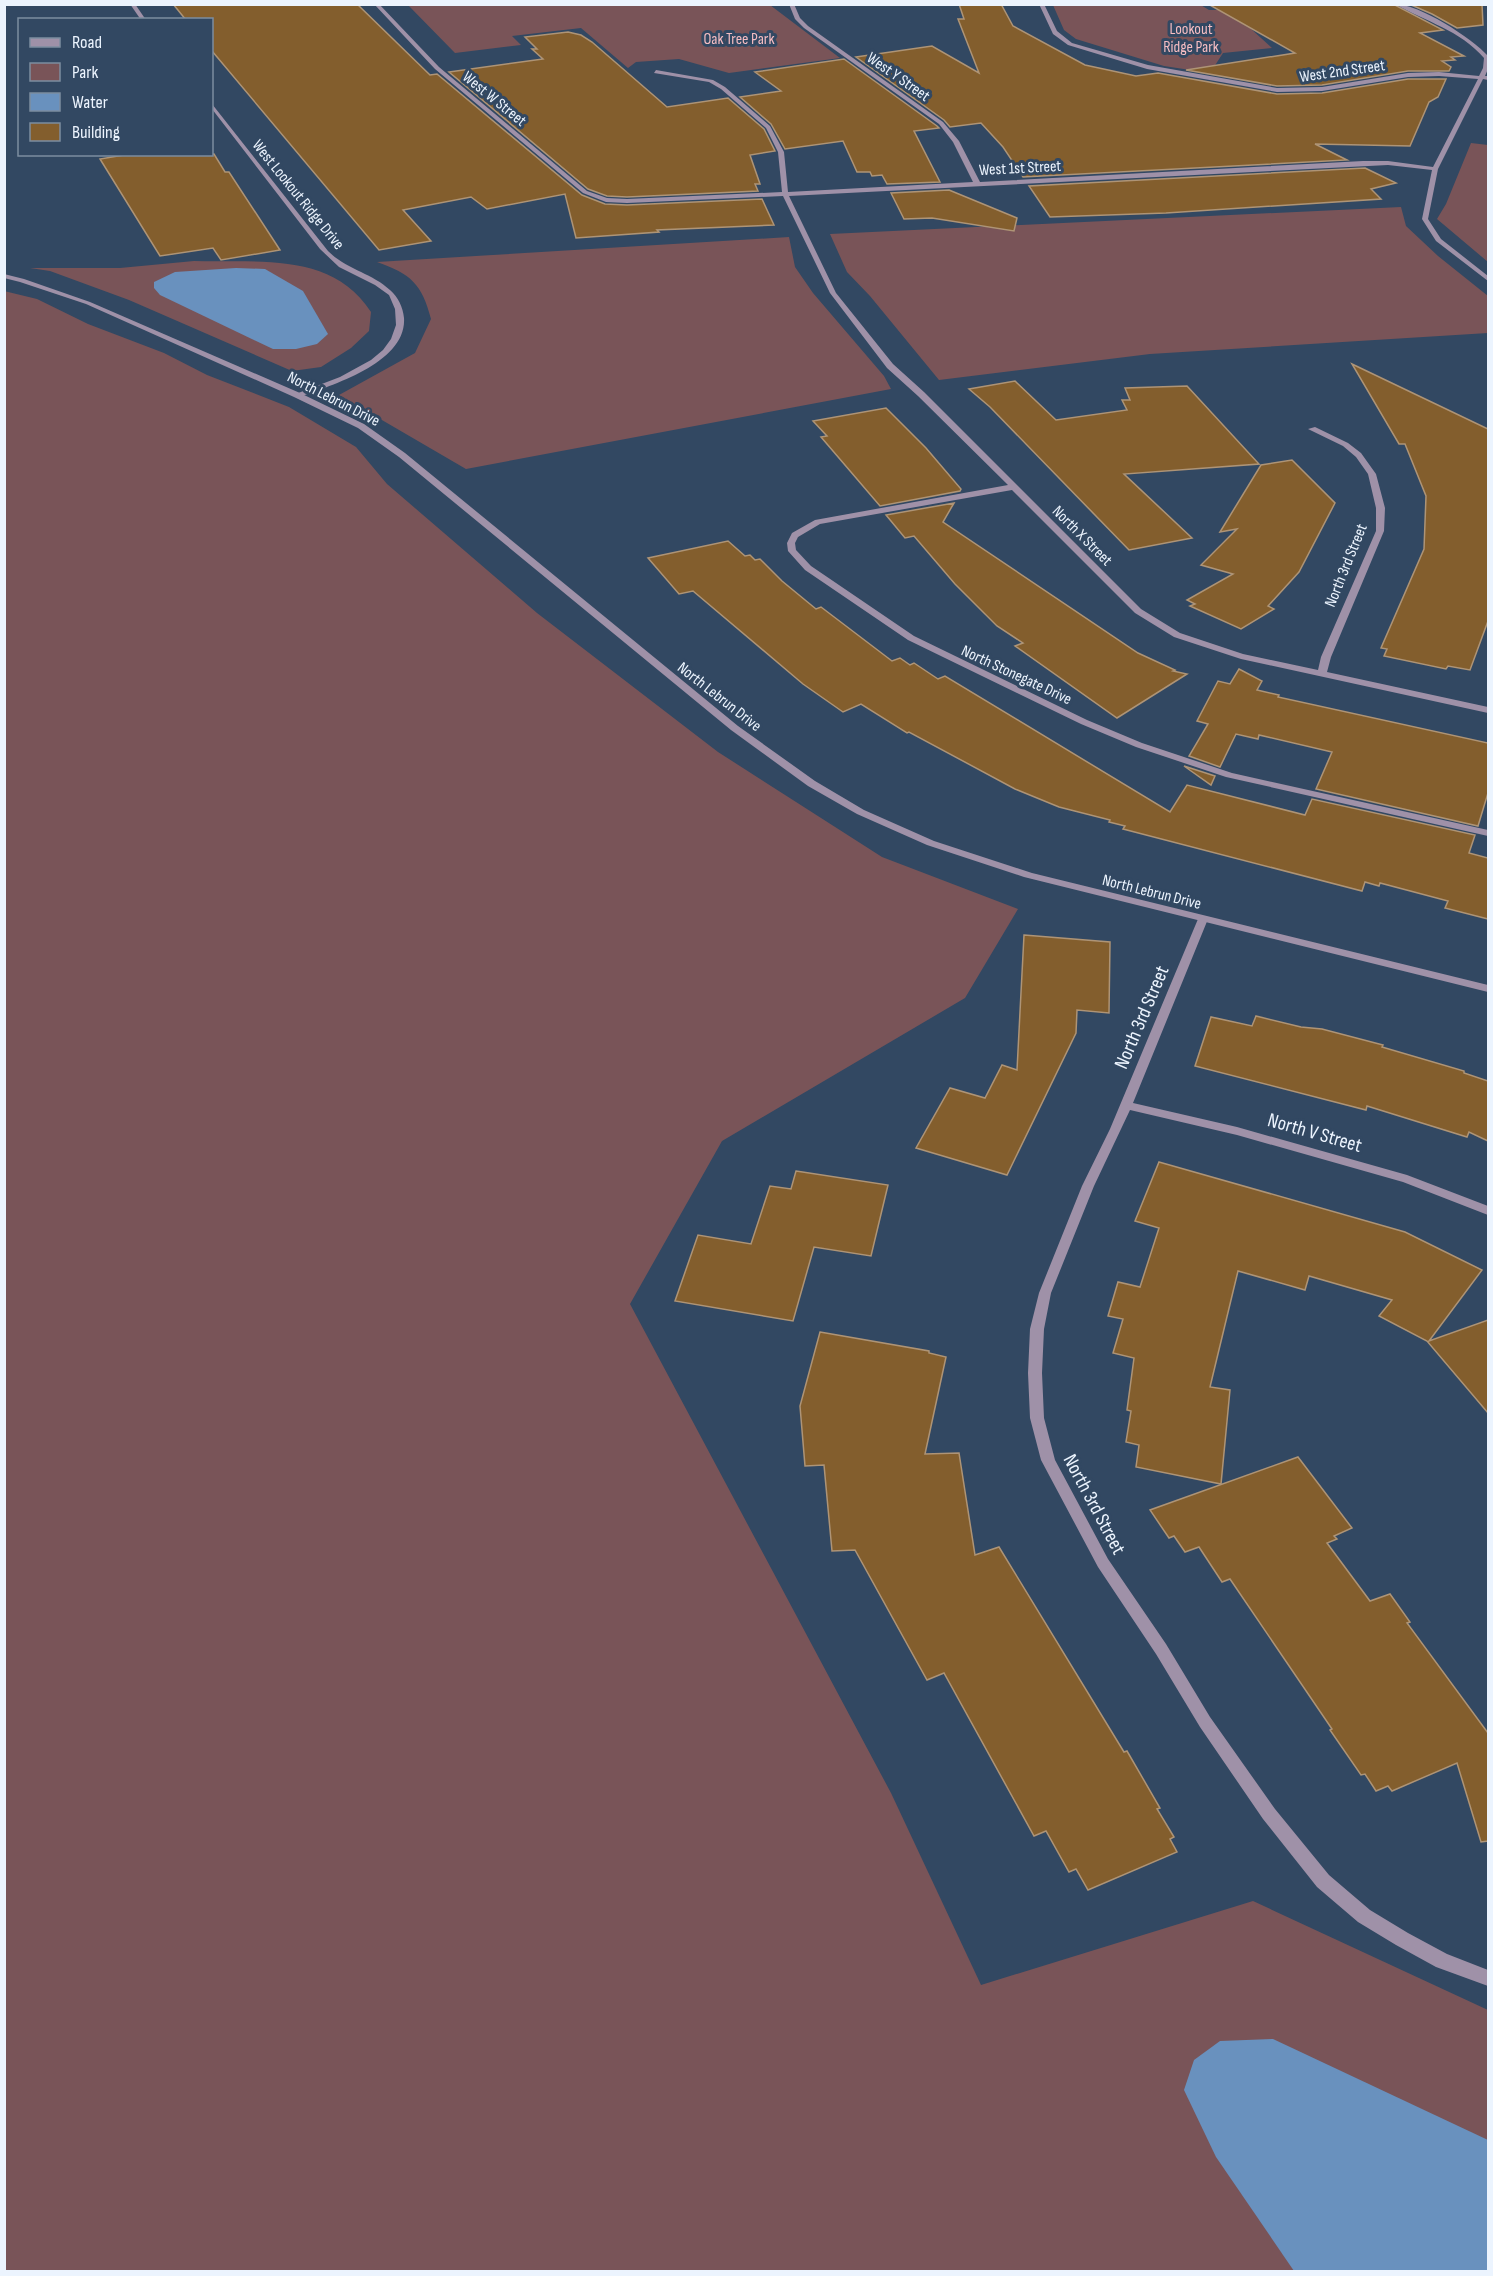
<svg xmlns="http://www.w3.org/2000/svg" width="1493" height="2276" viewBox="0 0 1493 2276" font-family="'Sofia Sans Condensed',sans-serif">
<rect width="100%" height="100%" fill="#324862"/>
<g fill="#795458">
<path d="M 1199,4 L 1209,10 L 1257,10 L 1250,28 L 1272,48 L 1223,53 L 1210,73 L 1164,66 L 1076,39 L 1064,30 L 1053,5 Z"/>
<path d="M 408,5 L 770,5 L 840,58 L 729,73 L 679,59 L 636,62 L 628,68 L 581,28 L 512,36 L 521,45 L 455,53 Z"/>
<path d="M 1471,143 L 1488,145 L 1488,262 L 1437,219 L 1446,204 Z"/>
<path d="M 1401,207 L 1406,226 L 1438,256 L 1488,296 L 1488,333 L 1150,354 L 939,380 L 870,296 L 847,272 L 830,234 Z"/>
<path d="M 789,237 L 795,267 L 813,293 L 884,376 L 891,389 L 466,469 L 339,395 L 415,353 L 431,319 C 422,284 411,274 377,262 Z"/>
<path d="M 194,261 C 258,263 332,251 371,312 L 369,331 L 351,348 L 321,367 L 292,371 L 129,300 L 50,271 L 30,268 L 120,268 Z"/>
<path d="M 4,291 L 37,299 L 88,324 L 164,353 L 207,375 L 289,407 L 356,447 L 387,484 L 537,613 L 718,752 L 882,857 L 1018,909 L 965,998 L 722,1141 L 630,1304 L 891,1793 L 981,1985 L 1253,1901 L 1488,2010 L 1488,2271 L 5,2271 Z"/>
</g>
<g fill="#6991be">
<path d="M 236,268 L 265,269 L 303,291 L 328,334 L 317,344 L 296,349 L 273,349 L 160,295 L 154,288 L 154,282 L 175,272 Z"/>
<path d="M 1273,2039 L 1488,2140 L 1488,2271 L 1294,2271 L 1216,2157 L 1184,2090 L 1194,2060 L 1220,2041 Z"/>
</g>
<g fill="#835e2d" stroke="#ae9476" stroke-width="1.5">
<path d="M 173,4 L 357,4 L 430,75 L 437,74 L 582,195 L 605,204 L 627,205 L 762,199 L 774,225 L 657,230 L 659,232 L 576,238 L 565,194 L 487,209 L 471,197 L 403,210 L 431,241 L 379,250 L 212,51 L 212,20 L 186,20 Z"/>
<path d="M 959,4 L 1001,4 L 1013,26 L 1085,65 L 1136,76 L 1158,73 L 1277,94 L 1322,93 L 1408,79 L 1446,79 L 1438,97 L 1429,102 L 1410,146 L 1315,144 L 1347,160 L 1023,177 L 1003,147 L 981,123 L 950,127 L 944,120 L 856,57 L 932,46 L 979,73 L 958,19 L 964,19 Z"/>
<path d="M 1208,4 L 1393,4 L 1443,30 L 1420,33 L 1464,56 L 1451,57 L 1455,60 L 1442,61 L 1451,67 L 1449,71 L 1408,71 L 1322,85 L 1277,86 L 1186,70 L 1295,53 Z"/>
<path d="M 1409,4 L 1482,4 L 1483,25 L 1457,28 L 1432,14 Z"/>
<path d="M 568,32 L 581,35 L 592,42 L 667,107 L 728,98 L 764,129 L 775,151 L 750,155 L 760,184 L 755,184 L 758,191 L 627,197 L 607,196 L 588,189 L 449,72 L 543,59 L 532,49 L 537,49 L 525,37 Z"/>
<path d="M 844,59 L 937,126 L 939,128 L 914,131 L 940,182 L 887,184 L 882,175 L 872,176 L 870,172 L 857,172 L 843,141 L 785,149 L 771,124 L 740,97 L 781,91 L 755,72 Z"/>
<path d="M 130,154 L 214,154 L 225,172 L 229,172 L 280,250 L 221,260 L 213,248 L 160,256 L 100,159 Z"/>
<path d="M 1365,168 L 1396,183 L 1371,189 L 1381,199 L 1166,213 L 1050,217 L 1029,186 Z"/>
<path d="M 949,190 L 1017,218 L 1014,231 L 932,218 L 904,219 L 891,193 Z"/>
<path d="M 1352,364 L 1488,429 L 1488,621 L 1470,670 L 1448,666 L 1446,669 L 1384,656 L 1387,649 L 1381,648 L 1424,549 L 1426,496 L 1405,444 L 1399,444 Z"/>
<path d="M 1015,381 L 1056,420 L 1127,410 L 1122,400 L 1130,400 L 1125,388 L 1187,386 L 1259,464 L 1124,474 L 1192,538 L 1129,550 L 990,407 L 969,389 Z"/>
<path d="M 886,408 L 926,448 L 961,489 L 960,491 L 880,506 L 821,437 L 827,436 L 813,421 Z"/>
<path d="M 1292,460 L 1335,503 L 1299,572 L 1268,606 L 1274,609 L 1241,629 L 1190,606 L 1195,604 L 1187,600 L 1233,574 L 1201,565 L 1237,529 L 1220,532 L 1261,465 Z"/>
<path d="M 954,503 L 943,522 L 1138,653 L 1175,670 L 1173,671 L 1187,674 L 1117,718 L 1015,646 L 1023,643 L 997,626 L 955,584 L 914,536 L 905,538 L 886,515 Z"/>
<path d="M 728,541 L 745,556 L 750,555 L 755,560 L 760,559 L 782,581 L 816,609 L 821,607 L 892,661 L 900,658 L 910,665 L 914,663 L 938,679 L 945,676 L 1170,812 L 1187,785 L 1305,815 L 1312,799 L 1475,835 L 1469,853 L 1488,858 L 1488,919 L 1445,908 L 1448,901 L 1380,883 L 1379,886 L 1365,882 L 1362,891 L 1123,829 L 1125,826 L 1109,822 L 1110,820 L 1059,807 L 1015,789 L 909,732 L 907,733 L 861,704 L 843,712 L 803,684 L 693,591 L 679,594 L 648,558 Z"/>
<path d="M 1239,669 L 1262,681 L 1257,690 L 1279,695 L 1278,697 L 1488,743 L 1488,793 L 1478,826 L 1316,789 L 1332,752 L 1259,735 L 1258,739 L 1236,734 L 1220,767 L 1189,756 L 1208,724 L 1197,721 L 1218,681 L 1230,684 Z"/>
<path d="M 1184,766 L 1215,776 L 1211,785 Z"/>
<path d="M 1024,935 L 1110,942 L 1109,1013 L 1077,1010 L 1076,1033 L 1007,1175 L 916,1148 L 950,1088 L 985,1098 L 1002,1065 L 1017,1070 Z"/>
<path d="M 1256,1016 L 1301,1027 L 1322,1029 L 1383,1045 L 1382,1047 L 1464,1071 L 1464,1073 L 1488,1081 L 1488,1141 L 1469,1132 L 1467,1137 L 1367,1106 L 1366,1110 L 1195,1066 L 1211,1017 L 1252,1026 Z"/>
<path d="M 1159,1162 L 1405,1232 L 1482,1270 L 1429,1341 L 1488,1320 L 1488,1413 L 1427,1341 L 1379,1316 L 1392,1300 L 1309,1276 L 1305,1290 L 1238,1271 L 1210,1387 L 1230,1390 L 1221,1484 L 1136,1467 L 1139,1445 L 1126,1442 L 1131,1411 L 1127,1410 L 1134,1358 L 1113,1353 L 1123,1319 L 1108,1316 L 1118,1282 L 1140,1287 L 1159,1228 L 1135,1221 Z"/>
<path d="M 796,1171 L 888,1185 L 871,1256 L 814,1247 L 793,1321 L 675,1301 L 698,1235 L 751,1244 L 770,1186 L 791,1189 Z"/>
<path d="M 820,1332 L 929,1351 L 929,1353 L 946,1357 L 925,1454 L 959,1453 L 975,1555 L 999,1547 L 1124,1752 L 1127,1751 L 1160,1808 L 1157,1809 L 1174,1837 L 1170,1839 L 1177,1852 L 1088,1890 L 1076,1869 L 1069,1872 L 1046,1831 L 1034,1836 L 944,1673 L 927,1680 L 855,1550 L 832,1551 L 824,1465 L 805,1466 L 800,1406 Z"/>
<path d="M 1298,1457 L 1352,1528 L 1334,1536 L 1337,1539 L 1327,1543 L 1370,1601 L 1390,1594 L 1410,1622 L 1407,1623 L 1488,1733 L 1488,1841 L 1481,1842 L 1457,1763 L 1392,1791 L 1388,1786 L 1376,1791 L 1365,1774 L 1361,1775 L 1330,1730 L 1332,1729 L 1230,1579 L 1222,1582 L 1199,1547 L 1185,1552 L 1174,1536 L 1169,1538 L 1150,1510 Z"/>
</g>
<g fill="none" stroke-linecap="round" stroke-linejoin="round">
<g fill="#9f91a8" fill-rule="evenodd">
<path d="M 130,4 L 135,4 L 146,20 L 141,20 Z"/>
<path d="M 374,4 L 379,4 L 439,67 L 587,191 L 607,198 L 627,199 L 782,192 L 778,152 L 766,128 L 721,89 L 709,82 L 654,73 L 656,70 L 713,80 L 725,87 L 770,126 L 784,152 L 788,192 L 973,182 L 953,142 L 939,124 L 804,28 L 795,19 L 789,4 L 794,4 L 800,18 L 808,26 L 943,122 L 959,141 L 980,182 L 1363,161 L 1388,161 L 1433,167 L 1478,79 L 1439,76 L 1408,77 L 1322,91 L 1277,92 L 1147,69 L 1068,45 L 1053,34 L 1039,4 L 1044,4 L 1057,31 L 1072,43 L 1148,65 L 1277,88 L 1322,87 L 1408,73 L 1439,72 L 1479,76 L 1483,68 L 1484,58 C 1460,30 1426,22 1395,4 C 1419,4 1472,38 1488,56 L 1488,69 L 1485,76 L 1488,76 L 1488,80 L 1483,79 L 1438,169 L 1428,219 L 1441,239 L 1488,276 L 1488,281 L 1436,241 L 1422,219 L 1432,170 L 1388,165 L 789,196 L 836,293 L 893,364 L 924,392 L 1141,609 L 1180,633 L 1243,654 L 1318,670 L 1321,657 L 1376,531 L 1376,508 L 1368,474 L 1356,457 L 1343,446 L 1308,429 L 1315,427 L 1348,443 L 1361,453 L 1376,474 L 1385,508 L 1384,531 L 1331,657 L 1327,672 L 1488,707 L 1488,713 L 1241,659 L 1174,637 L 1135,613 L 1012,490 L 820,524 L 798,537 L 795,543 L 796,550 L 811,566 L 914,636 L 1087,720 L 1142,743 L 1232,773 L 1488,830 L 1488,836 L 1226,777 L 1136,747 L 1081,724 L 908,640 L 805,570 L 788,551 L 787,543 L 792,533 L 815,520 L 1008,485 L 918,396 L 887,368 L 830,293 L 783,196 L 627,203 L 606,202 L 583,193 L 435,69 Z"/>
<path d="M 212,104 L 328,251 C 347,270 372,273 390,290 C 398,297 403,307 404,318 C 407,363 332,385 300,397 L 293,395 L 340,377 L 371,360 L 383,350 L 391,339 L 396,325 L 395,309 L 389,295 L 375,285 L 339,267 L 320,249 L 212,109 Z"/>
<path d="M 1203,916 L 1208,919 L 1133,1103 L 1237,1127 L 1407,1175 L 1488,1206 L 1488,1215 L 1403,1182 L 1237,1135 L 1130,1110 L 1094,1186 L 1051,1293 L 1044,1329 L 1042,1373 L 1044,1418 L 1055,1460 L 1108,1559 L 1166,1644 L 1210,1717 L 1275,1809 L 1329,1875 L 1370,1910 L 1408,1933 L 1447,1954 L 1488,1970 L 1488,1986 L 1436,1967 L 1396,1945 L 1358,1922 L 1317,1887 L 1263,1819 L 1200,1727 L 1156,1654 L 1098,1567 L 1041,1460 L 1030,1418 L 1028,1373 L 1030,1329 L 1039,1293 L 1082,1186 L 1110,1129 L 1198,919 Z"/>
</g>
<path fill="#9f91a8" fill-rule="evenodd" d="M 4,274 L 24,279 L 90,302 L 300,393 L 364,424 L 405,453 L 738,726 L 815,781 L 864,810 L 934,841 L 1032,873 L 1488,985 L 1488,992 L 1024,877 L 927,845 L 857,814 L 808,786 L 731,730 L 399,457 L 358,428 L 294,397 L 86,304 L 20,282 L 4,278 Z"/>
</g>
<g text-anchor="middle" stroke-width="6" stroke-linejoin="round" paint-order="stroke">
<g font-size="16" fill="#f6bdc2" stroke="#324862">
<text x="1191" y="34">Lookout<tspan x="1191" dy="18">Ridge Park</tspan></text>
<text x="739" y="44">Oak Tree Park</text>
</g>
<g font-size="16" fill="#ecf4fe" stroke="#324862">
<text transform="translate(1342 70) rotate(-8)" y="6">West 2nd Street</text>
<text transform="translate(899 76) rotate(35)" y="6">West Y Street</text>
<text transform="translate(495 98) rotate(39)" y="6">West W Street</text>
<text transform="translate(1020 167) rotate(-3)" y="6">West 1st Street</text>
<text transform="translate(299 194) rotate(51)" y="6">West Lookout Ridge Drive</text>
<text transform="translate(334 398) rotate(27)" y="6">North Lebrun Drive</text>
<text transform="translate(1083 535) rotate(45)" y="6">North X Street</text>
<text transform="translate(1345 565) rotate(-68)" y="6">North 3rd Street</text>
<text transform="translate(1017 674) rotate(25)" y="6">North Stonegate Drive</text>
<text transform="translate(720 696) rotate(38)" y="6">North Lebrun Drive</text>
<text transform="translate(1152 891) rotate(14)" y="6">North Lebrun Drive</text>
</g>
<g font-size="20" fill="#ecf4fe" stroke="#324862">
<text transform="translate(1141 1017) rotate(-67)" y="7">North 3rd Street</text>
<text transform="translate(1315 1132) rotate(16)" y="7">North V Street</text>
<text transform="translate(1095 1504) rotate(62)" y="7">North 3rd Street</text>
</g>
</g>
<rect width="1493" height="2276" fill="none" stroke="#ecf4fe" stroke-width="12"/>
<rect x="18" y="18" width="195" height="138" fill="#324862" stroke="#7c8da0" stroke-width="1.5"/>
<rect x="30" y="38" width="30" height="9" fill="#9f91a8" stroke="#7c8da0" stroke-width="1.5"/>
<text x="72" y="48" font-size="18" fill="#ecf4fe">Road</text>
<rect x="30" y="63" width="30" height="18" fill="#795458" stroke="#7c8da0" stroke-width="1.5"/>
<text x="72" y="78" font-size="18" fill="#ecf4fe">Park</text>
<rect x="30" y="93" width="30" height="18" fill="#6991be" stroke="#7c8da0" stroke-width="1.5"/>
<text x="72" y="108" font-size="18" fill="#ecf4fe">Water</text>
<rect x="30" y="123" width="30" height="18" fill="#835e2d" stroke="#7c8da0" stroke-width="1.5"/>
<text x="72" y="138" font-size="18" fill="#ecf4fe">Building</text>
</svg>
